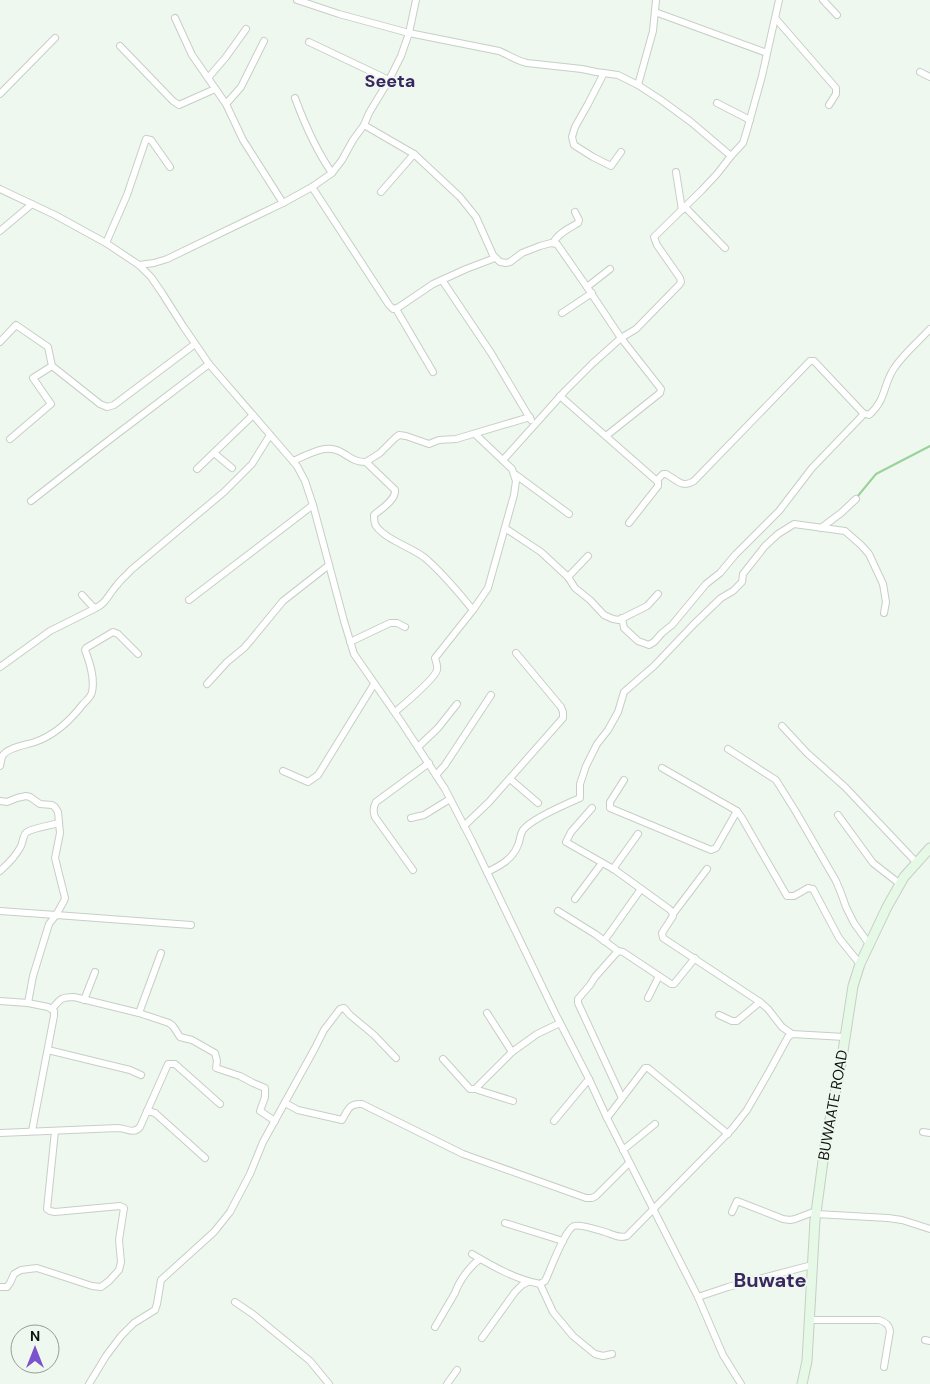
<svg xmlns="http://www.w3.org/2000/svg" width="930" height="1384" viewBox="0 0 930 1384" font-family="'DM Sans',sans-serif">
<rect width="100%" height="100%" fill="#eff8ee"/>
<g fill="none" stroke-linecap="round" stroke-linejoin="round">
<path stroke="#99d29a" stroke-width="2" d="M 857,497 L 876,474 L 930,446"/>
<defs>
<g id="street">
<path d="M 297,0 L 339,14 L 409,33 L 499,51 C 509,55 517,61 527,63 L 582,69 L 596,72 L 618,75 L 638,85 L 661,100 L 691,122 L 731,156 L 743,143 L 747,130 L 762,76 L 779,0"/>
<path d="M 823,0 L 837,15"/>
<path d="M 655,12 L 767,53"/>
<path d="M 175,18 L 192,55 L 226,104 L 243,140 L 283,203"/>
<path d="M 776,19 L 836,88 L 836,94 L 829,105"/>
<path d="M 309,42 L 389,80"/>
<path d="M 120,46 L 173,101 L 179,105 L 215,89"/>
<path d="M 920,72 L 930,77"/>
<path d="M 604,73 L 588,104 L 575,127 L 572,137 L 574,145 L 593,157 L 611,166 L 621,152"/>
<path d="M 208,78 L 226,57 L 246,29"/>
<path d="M 638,85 L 653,31 L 656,0"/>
<path d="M 0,94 L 55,38"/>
<path d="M 295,98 C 305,125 316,150 332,173"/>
<path d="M 717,103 L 750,120"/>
<path d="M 226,104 L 241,87 L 264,41"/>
<path d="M 364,125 L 414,154 L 460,197 L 476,217 L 493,255 L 500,262 L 506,263 L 510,262 L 522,253 L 540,246 L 551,243 L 557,244 L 587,287 L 621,338 L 661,389 L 660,393 L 606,436"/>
<path d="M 676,172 L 682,210"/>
<path d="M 312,187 L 389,305 L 393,309 L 399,307 L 433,284 L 466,269 L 495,258"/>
<path d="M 0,189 L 55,215 L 106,243 L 139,265 L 151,277 L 162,293 L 183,326 L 209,364 L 297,466 L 305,481 L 313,505 L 344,621 L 354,654 L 402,723 L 445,789 L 472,841 L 555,1013 L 589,1079 L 607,1118 L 698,1297 L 723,1355 L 741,1384"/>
<path d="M 381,192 L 414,154"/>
<path d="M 685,207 L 725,248"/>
<path d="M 0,231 L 32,204"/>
<path d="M 106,243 L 127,195 L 146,139 L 151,140 L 170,167"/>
<path d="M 553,243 C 558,233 570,228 578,223 L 579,220 L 575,212"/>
<path d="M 139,265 L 154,263 L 167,259 L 283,203 L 312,187 L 332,173 L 342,160 L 353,140 L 364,125 L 369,113 L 389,80 L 401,56 L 409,33 L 416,0"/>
<path d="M 442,280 L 491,353 L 531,420"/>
<path d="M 587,287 L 610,269"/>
<path d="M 396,309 L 433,372"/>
<path d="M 562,313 L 592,293"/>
<path d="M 0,342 L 16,325 L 48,347 L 52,366 L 100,404 L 107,407 L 114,405 L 195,344"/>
<path d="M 560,396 L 658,482 L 658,486 L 629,523"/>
<path d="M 10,439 L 51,404 L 33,378 L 52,366"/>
<path d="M 214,453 L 232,468"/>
<path d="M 503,460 L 565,391 L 592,364 L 621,338 L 636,329 L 679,285 L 681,282 L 680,278 L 657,245 L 654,237 L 701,191 L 717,174 L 731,156"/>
<path d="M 293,461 C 308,455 325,443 341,452 C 350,457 354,462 366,462 L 380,453 L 395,438 L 399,435 L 406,436 L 429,444 L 439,440 L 456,439 L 530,417"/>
<path d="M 366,462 L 395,490 C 396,500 381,509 374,515 C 374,519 374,523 376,526 C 386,540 413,548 425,558 C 443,573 458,592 473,610"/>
<path d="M 197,469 L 253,415"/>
<path d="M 516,475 L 569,514"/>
<path d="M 657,480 L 663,474 L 666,474 C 676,479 682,489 694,481 L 810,361 L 814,361 L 863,413 L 869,415 C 886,400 883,386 893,370 C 902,355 918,342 930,329"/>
<path d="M 31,501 L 100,447 L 209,364"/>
<path d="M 505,528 L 541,552 L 568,577 L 588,556"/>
<path d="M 821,528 L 841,513 L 856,499"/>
<path d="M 568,577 L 575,588 L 590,600 L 604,615 L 613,619 L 619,620 L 647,606 L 658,594"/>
<path d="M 82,595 L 94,608 C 105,606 110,592 117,585 C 121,579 127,575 131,570 L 224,492 L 252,464 L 270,435"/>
<path d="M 189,600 L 313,505"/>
<path d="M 622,618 L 624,628 L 638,641 L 649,645 L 654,642 L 662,633 L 672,625 L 706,584 L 720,573 L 735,555 L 779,511 L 812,468 L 862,416 L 863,413"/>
<path d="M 350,642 L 390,623 L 397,623 L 405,627"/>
<path d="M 0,667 L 50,631 L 96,608"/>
<path d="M 207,684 L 227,662 L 244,648 L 251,640 L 283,601 L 329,565"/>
<path d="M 395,712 C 403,705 435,679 437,670 C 438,666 436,662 435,658 L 473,610 L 488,588 L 514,495 L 516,481 L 512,469 L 475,434"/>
<path d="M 782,726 L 807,753 L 845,787 L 916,862"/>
<path d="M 418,747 L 438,728 L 457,704"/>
<path d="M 728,749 L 776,780 L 796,812 L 836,881 L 841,893 L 846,907 L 854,923 L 869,944"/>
<path d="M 0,766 C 1,763 1,758 3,755 C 9,747 26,745 35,742 C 55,735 70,721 83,704 C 87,700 91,697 92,692 C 95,678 90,663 85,650 L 86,648 L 113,632 L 118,634 L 138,654"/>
<path d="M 662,768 L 737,811 L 742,818 L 787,896 L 794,896 L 808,888 L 813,889 L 839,938 L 860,964"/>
<path d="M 283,771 L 308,782 L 318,775 L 374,684"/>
<path d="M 436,775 L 445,765 L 491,695"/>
<path d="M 510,779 L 538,803"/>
<path d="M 624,780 L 610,802 L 610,808 L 711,850 L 716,848 L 737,811"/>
<path d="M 0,801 L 7,802 L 17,798 L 26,796 L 30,797 L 40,804 L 52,805 L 55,807 L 58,812 L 60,833 L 55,858 L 65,898 L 64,901 L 56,915 L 0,911"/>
<path d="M 592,808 L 571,832 L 566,842 L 615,870 L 669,909 L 672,912 L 673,916 L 662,933 L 663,938 L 760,1002 L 768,1009 L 782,1027 L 792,1034"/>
<path d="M 838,815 L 873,863 L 900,884"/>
<path d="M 411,818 L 424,815 L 450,799"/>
<path d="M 464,826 L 489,802 L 563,718 L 563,712 L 561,707 L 516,653"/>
<path d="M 613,869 L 638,834"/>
<path d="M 413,870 L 375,817 C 373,812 373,807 376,802 L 429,763"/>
<path d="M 0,871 C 8,864 16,856 21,846 C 23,842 23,834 27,832 C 33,828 52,825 59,823"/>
<path d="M 487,872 C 500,866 513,859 518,845 C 520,841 520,834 523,830 C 531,819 566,804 580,798 L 580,784 L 586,766 L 597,744 L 608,730 L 618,712 L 624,692 L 654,666 L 694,624 L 721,598 L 733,591 L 742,582 L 743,574 L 765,546 L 778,534 L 794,524 L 845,531 L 861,545 L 869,554 L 883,584 L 886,602 L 884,613"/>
<path d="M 575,899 L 602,863"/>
<path d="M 558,911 L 595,934 L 618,951"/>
<path d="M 673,914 L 707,869"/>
<path d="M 604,941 L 641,889"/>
<path d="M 648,998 L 659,976"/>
<path d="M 84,1000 L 95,972"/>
<path d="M 0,1001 L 28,1003 L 33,976 L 49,924 L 56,915 L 191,925"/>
<path d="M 28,1003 L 48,1007 L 54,1011 L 54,1016 L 32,1131"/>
<path d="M 52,1009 C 60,999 61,997 74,997 L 139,1013 L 169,1023 L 173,1026 L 180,1037 L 192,1040 L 215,1053 L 217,1061 L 216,1068 L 240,1076 L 253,1083 L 265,1088 L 265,1097 L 260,1111 L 275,1121"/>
<path d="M 139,1013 L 161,953"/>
<path d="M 487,1013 L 512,1052"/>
<path d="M 719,1015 L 732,1021 L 737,1021 L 760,1002"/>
<path d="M 48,1050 L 130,1070 L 141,1075"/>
<path d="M 443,1059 L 470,1089 L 476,1089"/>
<path d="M 622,1098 L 578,1003 L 578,999 L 590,985 L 595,977 L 618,951 L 623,952 L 671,984 L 674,984 L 695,958"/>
<path d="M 513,1101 L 478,1090 L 477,1087 L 512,1052 L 537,1034 L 560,1023"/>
<path d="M 285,1103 L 298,1110 L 342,1120 C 348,1110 349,1103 362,1104 L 463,1154 L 586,1198 L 592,1198 L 596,1196 L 629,1163"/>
<path d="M 147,1111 L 155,1113 L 205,1158"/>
<path d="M 607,1118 L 645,1068 L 648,1068 L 728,1134"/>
<path d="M 554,1121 L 589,1079"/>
<path d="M 923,1132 L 930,1133"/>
<path d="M 0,1133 L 118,1128 C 126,1128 133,1135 140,1127 L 168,1064 L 175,1064 L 220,1104"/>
<path d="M 623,1150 L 655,1124"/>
<path d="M 732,1212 L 737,1201 L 783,1219 L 790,1220 L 795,1219 L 816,1211"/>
<path d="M 816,1214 L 888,1218 L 902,1220 L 930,1229"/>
<path d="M 505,1223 L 563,1241"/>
<path d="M 472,1254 C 494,1267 515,1279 540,1284 L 545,1281 C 550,1271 565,1229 574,1226 C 580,1224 598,1230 605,1232 C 612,1234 619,1239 627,1236 L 732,1129 L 747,1110 L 770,1070 L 788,1037 L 792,1034 L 845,1037"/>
<path d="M 540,1284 L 553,1312 L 573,1336 L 595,1354 L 603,1356 L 612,1354"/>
<path d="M 0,1287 L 7,1287 L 10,1283 L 14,1274 L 21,1270 L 37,1268 L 92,1286 L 101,1287 L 109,1281 L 119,1270 L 121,1262 L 119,1240 L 124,1208 L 120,1206 L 55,1212 L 50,1211 L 47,1209 L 55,1131"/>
<path d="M 698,1297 L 728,1287 L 812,1265"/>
<path d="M 235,1302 L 254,1315 L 310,1361 L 329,1384"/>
<path d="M 809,1320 L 879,1320 C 886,1322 889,1325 890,1331 L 884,1367"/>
<path d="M 435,1327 L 455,1293 C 459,1281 470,1266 480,1259"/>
<path d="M 482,1338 L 515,1292 L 522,1285 L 528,1282"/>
<path d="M 925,1340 L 930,1341"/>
<path d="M 89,1384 L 106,1356 L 121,1336 L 134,1323 L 155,1310 L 157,1304 L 161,1280 L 214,1232 L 230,1212 L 250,1174 L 263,1142 L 315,1048 L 324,1030 L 340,1009 L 344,1008 L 350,1015 L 374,1035 L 396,1058"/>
<path d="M 447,1384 L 457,1370"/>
</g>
<path id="secondary" d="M 802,1384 L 807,1361 L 815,1220 L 826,1139 L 841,1064 L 853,986 L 860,964 L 887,907 L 904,877 L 930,848"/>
</defs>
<use href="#street" stroke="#c6cfc6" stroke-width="8"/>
<use href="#secondary" stroke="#c6cfc6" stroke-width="11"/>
<use href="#street" stroke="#fff" stroke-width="6"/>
<use href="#secondary" stroke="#e6f8e6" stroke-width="9"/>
</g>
<g text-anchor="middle" stroke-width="4" stroke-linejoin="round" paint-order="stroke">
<g font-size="15" fill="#101410" stroke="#eff8ee">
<text transform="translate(833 1105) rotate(-80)" y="5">BUWAATE ROAD</text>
</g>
<g font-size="18" font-weight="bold" fill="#3a2762" stroke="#eff8ee">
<text x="390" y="87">Seeta</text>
</g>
<g font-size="20" font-weight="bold" fill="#3a2762" stroke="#eff8ee">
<text x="770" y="1287">Buwate</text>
</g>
</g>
<g transform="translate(35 1349)"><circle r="24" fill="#eff8ee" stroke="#969d95"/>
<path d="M0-4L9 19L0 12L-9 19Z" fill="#7b53cd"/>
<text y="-8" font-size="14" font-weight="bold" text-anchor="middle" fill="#101410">N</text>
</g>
</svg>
